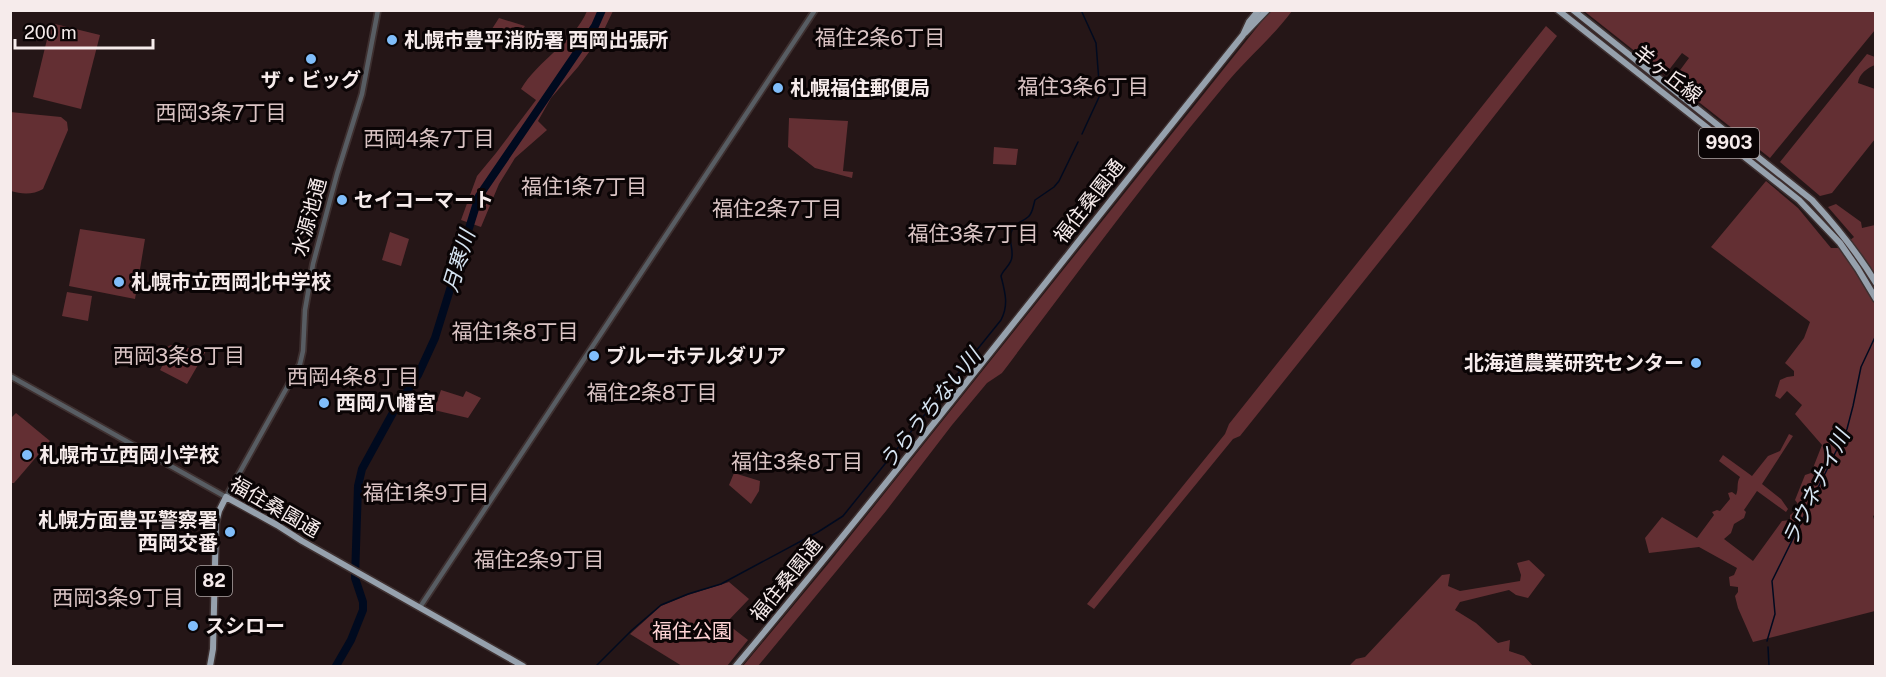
<svg xmlns="http://www.w3.org/2000/svg" width="1886" height="677" viewBox="0 0 1886 677" font-family="'Public Sans','Noto Sans JP',sans-serif">
<rect width="100%" height="100%" fill="#251617"/>
<g fill="#632f33">
<path d="M 587,11 L 613,11 L 601,36 L 578,67 L 551,98 L 538,121 L 547,130 L 515,158 L 499,184 L 481,227 L 461,220 L 477,176 L 496,153 L 536,100 L 521,89 C 538,60 574,42 587,11 Z"/>
<path d="M 1270,11 L 1292,11 C 1272,38 1246,59 1225,85 C 1147,178 1075,276 1002,373 L 987,383 L 952,425 L 886,511 L 758,666 L 743,666 L 828,564 Z"/>
<path d="M 1584,11 L 1875,11 L 1875,30 L 1770,158 L 1672,81 L 1689,58 L 1682,53 L 1665,75 Z"/>
<path d="M 499,18 L 525,26 L 512,42 L 490,32 Z"/>
<path d="M 51,23 L 100,35 L 81,109 L 33,97 Z"/>
<path d="M 1546,26 L 1557,36 L 1411,222 L 1240,436 L 1233,439 L 1094,609 L 1087,604 L 1225,434 L 1229,424 Z"/>
<path d="M 1867,54 L 1875,57 L 1875,65 C 1867,68 1859,74 1858,83 L 1875,89 L 1875,139 L 1832,193 L 1820,196 L 1780,162 Z"/>
<path d="M 10,112 L 61,117 L 67,122 L 68,130 L 43,189 C 33,195 21,194 11,191 Z"/>
<path d="M 789,118 L 848,121 L 843,171 L 853,172 L 852,178 L 815,168 L 788,147 Z"/>
<path d="M 994,147 L 1018,149 L 1016,165 L 993,164 Z"/>
<path d="M 1766,181 L 1798,208 L 1831,248 L 1840,248 L 1854,237 L 1828,207 L 1836,204 L 1861,222 L 1862,228 L 1875,225 L 1876,514 L 1873,516 L 1876,526 L 1875,611 L 1753,642 L 1738,608 L 1735,596 L 1738,592 L 1738,587 L 1730,586 L 1729,577 L 1734,575 L 1737,568 L 1699,547 L 1649,553 L 1645,538 L 1662,517 L 1697,538 L 1714,515 L 1712,512 L 1717,510 L 1720,511 L 1730,499 L 1728,493 L 1732,492 L 1736,495 C 1739,489 1736,483 1740,477 L 1719,461 L 1723,455 L 1752,476 L 1768,456 L 1780,451 L 1789,434 L 1793,436 L 1762,484 L 1781,499 L 1788,509 L 1786,512 L 1757,491 L 1744,510 L 1746,512 L 1744,518 L 1734,524 L 1731,533 L 1724,539 L 1753,561 L 1782,521 L 1790,520 L 1790,515 L 1797,510 L 1798,504 L 1795,500 L 1805,475 L 1811,473 L 1822,445 L 1795,414 L 1802,405 L 1787,391 L 1780,399 L 1775,396 L 1780,380 L 1787,377 L 1794,376 L 1794,371 L 1785,363 L 1804,338 L 1810,322 L 1711,247 Z"/>
<path d="M 80,229 L 145,239 L 135,299 L 69,286 Z"/>
<path d="M 390,232 L 409,239 L 401,266 L 382,260 Z"/>
<path d="M 67,292 L 92,296 L 88,321 L 62,316 Z"/>
<path d="M 171,345 L 206,351 L 187,384 L 160,370 L 165,361 L 167,347 Z"/>
<path d="M 441,390 L 463,397 L 466,391 L 481,398 L 468,418 L 434,410 Z"/>
<path d="M 16,413 L 50,441 L 14,483 L 11,483 L 10,419 Z"/>
<path d="M 734,473 L 760,481 L 759,491 L 751,504 L 729,485 Z"/>
<path d="M 1529,560 L 1545,575 L 1528,598 L 1516,595 L 1509,590 L 1460,602 L 1455,610 L 1476,623 L 1498,643 L 1510,640 L 1509,651 L 1524,656 L 1533,666 L 1349,666 L 1356,659 L 1365,657 L 1442,575 L 1450,574 L 1448,586 L 1460,591 L 1520,581 L 1521,575 L 1517,563 Z"/>
<path d="M 729,582 L 749,599 L 726,623 L 748,640 L 727,666 L 682,666 L 630,634 L 661,606 L 688,595 Z"/>
</g>
<g fill="none" stroke-linecap="round" stroke-linejoin="round">
<g stroke="#000a1f" stroke-width="1.5">
<path d="M 1081,10 L 1096,43 L 1100,95 L 1082,134"/>
<path d="M 1767,641 L 1775,614 L 1772,581 L 1847,429 L 1853,406 L 1861,367 L 1876,335"/>
<path d="M 1768,647 L 1769,666"/>
<path d="M 596,666 L 632,630 L 661,605 L 688,594 L 721,584 L 818,532 L 843,516 L 1001,320 C 1009,305 1005,292 1001,276 C 1003,269 1012,265 1012,256 C 1013,245 1007,239 1013,228 C 1017,222 1022,222 1028,217 C 1033,213 1033,206 1035,200 L 1054,187 L 1059,181 L 1078,142"/>
</g>
<path stroke="#000a1f" stroke-width="8" d="M 336,666 L 351,640 L 363,610 L 363,602 L 355,578 L 358,486 L 362,469 L 395,409 L 418,375 L 435,338 L 479,196 L 595,26 L 602,10"/>
<defs>
<g id="tertiary">
<path d="M 10,376 L 226,497 L 300,364 L 303,351 L 305,310 L 313,264 L 337,174 L 362,94 L 378,10"/>
<path d="M 420,607 L 815,10"/>
</g>
<g id="primary">
<path d="M 1558,10 L 1799,200 L 1840,243 L 1858,269 L 1876,299"/>
<path d="M 1573,10 L 1812,200 C 1836,226 1857,252 1876,283"/>
<path d="M 1245,33 L 1267,10"/>
<path d="M 210,666 L 213,649 L 216,523 L 219,511 L 226,497 L 277,525 L 302,541 L 523,666"/>
<path d="M 736,666 C 909,459 1074,245 1243,35 L 1249,22 L 1259,10"/>
</g>
</defs>
<use href="#tertiary" stroke="#3e3030" stroke-width="8"/>
<use href="#primary" stroke="#3e3030" stroke-width="9"/>
<use href="#tertiary" stroke="#585d63" stroke-width="4.5"/>
<use href="#primary" stroke="#96a1ad" stroke-width="6"/>
</g>
<g fill="#80bdfa" stroke="#0a0405" stroke-width="2">
<circle cx="392" cy="40" r="6"/>
<circle cx="311" cy="59" r="6"/>
<circle cx="778" cy="88" r="6"/>
<circle cx="342" cy="200" r="6"/>
<circle cx="119" cy="282" r="6"/>
<circle cx="594" cy="356" r="6"/>
<circle cx="1696" cy="363" r="6"/>
<circle cx="324" cy="403" r="6"/>
<circle cx="27" cy="455" r="6"/>
<circle cx="230" cy="532" r="6"/>
<circle cx="193" cy="626" r="6"/>
</g>
<g text-anchor="middle" stroke-width="6" stroke-linejoin="round" paint-order="stroke">
<g fill="#0a0405" stroke="#afa6a6" stroke-width="1.5">
<rect x="1699" y="128" width="60" height="30" rx="4.5"/>
<rect x="196" y="566" width="36" height="30" rx="4.5"/>
</g>
<g font-size="18" font-weight="bold" fill="#f6ebeb">
<text x="1729" y="149">9903</text>
<text x="214" y="587">82</text>
</g>
<g font-size="20" font-weight="bold" fill="#f6ebeb" stroke="#0a0405" text-anchor="start">
<text x="404" y="47">札幌市豊平消防署 西岡出張所</text>
<text x="311" y="87" text-anchor="middle">ザ・ビッグ</text>
<text x="790" y="95">札幌福住郵便局</text>
<text x="354" y="207">セイコーマート</text>
<text x="131" y="289">札幌市立西岡北中学校</text>
<text x="606" y="363">ブルーホテルダリア</text>
<text x="1684" y="370" text-anchor="end">北海道農業研究センター</text>
<text x="336" y="410">西岡八幡宮</text>
<text x="39" y="462">札幌市立西岡小学校</text>
<text x="218" y="527" text-anchor="end">札幌方面豊平警察署<tspan x="218" dy="23">西岡交番</tspan></text>
<text x="205" y="633">スシロー</text>
</g>
<g font-size="20" fill="#f6ebeb" stroke="#0a0405">
<text transform="translate(1668 74) rotate(38)" y="7">羊ヶ丘線</text>
<text transform="translate(1089 201) rotate(-52)" y="7">福住桑園通</text>
<text transform="translate(309 217) rotate(-75)" y="7">水源池通</text>
<text transform="translate(275 507) rotate(30)" y="7">福住桑園通</text>
<text transform="translate(786 580) rotate(-51)" y="7">福住桑園通</text>
</g>
<g font-size="20" fill="#ffd4d5" stroke="#0a0405">
<text x="692" y="638">福住公園</text>
</g>
<g font-size="21" fill="#dac4c4" stroke="#0a0405">
<text x="880" y="45">福住2条6丁目</text>
<text x="1083" y="94">福住3条6丁目</text>
<text x="221" y="120">西岡3条7丁目</text>
<text x="429" y="146">西岡4条7丁目</text>
<text x="584" y="194">福住1条7丁目</text>
<text x="777" y="216">福住2条7丁目</text>
<text x="973" y="241">福住3条7丁目</text>
<text x="515" y="339">福住1条8丁目</text>
<text x="179" y="363">西岡3条8丁目</text>
<text x="353" y="384">西岡4条8丁目</text>
<text x="652" y="400">福住2条8丁目</text>
<text x="797" y="469">福住3条8丁目</text>
<text x="426" y="500">福住1条9丁目</text>
<text x="539" y="567">福住2条9丁目</text>
<text x="118" y="605">西岡3条9丁目</text>
</g>
<g font-size="21" font-style="italic" fill="#d6e4f2" stroke="#0a0405">
<text transform="translate(459 261) rotate(-73)" y="7">月寒川</text>
<text transform="translate(930 409) rotate(-51)" y="7">うらうちない川</text>
<text transform="translate(1816 488) rotate(-64)" y="7">ラウネナイ川</text>
</g>
</g>
<rect width="1886" height="677" fill="none" stroke="#f6ebeb" stroke-width="24"/>
<path d="M15 39v9h138v-9" fill="none" stroke="#f6ebeb" stroke-width="3"/>
<text x="24" y="39" font-size="18" fill="#f6ebeb" stroke="#0a0405" stroke-width="4.5" paint-order="stroke">200 m</text>
</svg>
